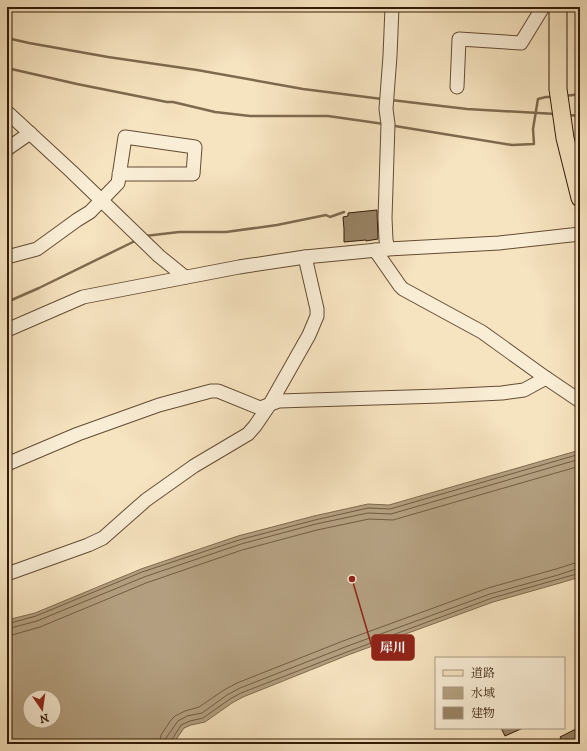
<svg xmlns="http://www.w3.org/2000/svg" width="587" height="751" viewBox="0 0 587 751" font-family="'IM FELL DW Pica','Noto Serif JP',serif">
<rect width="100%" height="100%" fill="#f6e3bf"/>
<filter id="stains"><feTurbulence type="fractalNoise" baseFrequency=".005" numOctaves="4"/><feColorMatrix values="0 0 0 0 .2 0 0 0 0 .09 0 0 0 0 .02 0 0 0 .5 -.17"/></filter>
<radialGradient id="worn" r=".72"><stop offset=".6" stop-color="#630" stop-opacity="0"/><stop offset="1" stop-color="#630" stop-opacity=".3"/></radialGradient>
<path fill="#b39f7f" stroke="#7f6a4e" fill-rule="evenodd" d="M 580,450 L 580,577 L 560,583 L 493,602 L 348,655 L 243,697 L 232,703 L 205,722 L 191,725 L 184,728 L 173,744 L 7,744 L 7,620 L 35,613 L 141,569 L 238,536 L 314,516 L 368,504 L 389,505 ZM 30,697 L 54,697 L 54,721 L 30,721 Z"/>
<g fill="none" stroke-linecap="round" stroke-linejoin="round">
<g stroke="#725c42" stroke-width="1">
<path d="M 7,624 L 36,616 L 142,572 L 239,540 L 315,520 L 368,508 L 390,509 L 580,454"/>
<path d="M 7,629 L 37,621 L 144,577 L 241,544 L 316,524 L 368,513 L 391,514 L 580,459"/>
<path d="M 7,635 L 12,635 L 40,627 L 146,583 L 242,550 L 317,530 L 369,519 L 393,520 L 580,466"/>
<path d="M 159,744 L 161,735 L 171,720 L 175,716 L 185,711 L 199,707 L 224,690 L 237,683 L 343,641 L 488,588 L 556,569 L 575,563 L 580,562"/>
<path d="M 165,744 L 166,738 L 178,721 L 187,716 L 202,713 L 227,695 L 240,688 L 345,647 L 490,594 L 558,575 L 576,569 L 580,568"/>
<path d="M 170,744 L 171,741 L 181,725 L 190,721 L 203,718 L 230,699 L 241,693 L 347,652 L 492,598 L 580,573"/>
</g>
<g stroke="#7f6a4e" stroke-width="2.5">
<path d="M 7,38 L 29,43 L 108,57 L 197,70 L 303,89 L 382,99"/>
<path d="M 7,68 L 77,84 L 167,102 L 173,102 L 215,112 L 250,116 L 328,116 L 384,124"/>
<path d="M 565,96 L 580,94"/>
<path d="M 391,100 L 467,109 L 556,114"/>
<path d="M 569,115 L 580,116"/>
<path d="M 395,126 L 512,145 L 534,144 L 533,129 L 538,99 L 546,97 L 554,97"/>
<path d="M 145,236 L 179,232 L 226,232 L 277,225 L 326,215 L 330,217 L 344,212"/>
<path d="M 7,302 L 39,288 L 137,240"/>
</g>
</g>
<g fill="#988365" stroke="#321a04">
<path d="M 377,210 L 378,239 L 366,241 L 366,240 L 344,242 L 344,229 L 343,217 L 348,216 L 348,213 Z"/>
<path d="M 580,727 L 580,742 L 576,744 L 564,744 L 560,737 Z"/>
<path d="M 501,728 L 523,728 L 505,736 Z"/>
</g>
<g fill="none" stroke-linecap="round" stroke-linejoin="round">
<defs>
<g id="minor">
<path d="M 457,87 L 459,39 L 521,43 L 543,7"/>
<path d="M 7,112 L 72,172 L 159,256 L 185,277"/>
<path d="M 7,149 L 30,133"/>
<path d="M 388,249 L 386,240 L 385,218 L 388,124 L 386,109 L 390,56 L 392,7"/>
<path d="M 375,250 L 400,286 L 403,289 L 482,332 L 546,378 L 580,401"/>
<path d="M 7,257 L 37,249 L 77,220 L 90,212 L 118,183 L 125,137 L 195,147 L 193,174 L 119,174"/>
<path d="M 7,330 L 83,297 L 239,267 L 305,257 L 388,249 L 499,243 L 580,234"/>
<path d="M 7,464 L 78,434 L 159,405 L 211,391 L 218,391 L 260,408 L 279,401 L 440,396 L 502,393 L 524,390 L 546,378"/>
<path d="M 7,574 L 88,545 L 103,538 L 146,500 L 194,466 L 248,434 L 255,426 L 270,404 L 309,335 L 317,316 L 317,309 L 305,257"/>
</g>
<path id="major" d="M 558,7 L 558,89 L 565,138 L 580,198"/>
</defs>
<use href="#minor" stroke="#634c33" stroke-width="15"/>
<use href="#major" stroke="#321a04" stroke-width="19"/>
<use href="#minor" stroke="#f9edd5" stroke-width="13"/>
<use href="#major" stroke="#f6e3bf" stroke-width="17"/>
</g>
<path fill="none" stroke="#8f2418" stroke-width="1.5" d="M352 579L372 647"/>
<circle fill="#8f2418" stroke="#f9edd5" stroke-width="1.5" cx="352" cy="579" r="4"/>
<rect fill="#8f2418" stroke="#8f2418" stroke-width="1.5" x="372" y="635" width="42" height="25" rx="4"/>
<g font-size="13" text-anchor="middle" font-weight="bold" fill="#fff">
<text x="393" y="652">犀川</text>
</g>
<rect width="587" height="751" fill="none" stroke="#f6e3bf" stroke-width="24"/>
<rect x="8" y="8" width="571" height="735" fill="none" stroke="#321a04" stroke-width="2"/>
<rect x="12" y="12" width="563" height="727" fill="none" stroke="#321a04"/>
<rect x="435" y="657" width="130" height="72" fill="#f9edd5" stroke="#a99981"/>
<rect x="443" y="670" width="20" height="6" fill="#f6e3bf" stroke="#a99981"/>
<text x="471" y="677" font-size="12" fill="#321a04">道路</text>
<rect x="443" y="687" width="20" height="12" fill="#b39f7f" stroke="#a99981"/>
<text x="471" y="697" font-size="12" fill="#321a04">水域</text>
<rect x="443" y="707" width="20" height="12" fill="#988365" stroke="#a99981"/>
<text x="471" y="717" font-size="12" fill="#321a04">建物</text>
<g transform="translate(42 709) rotate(167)"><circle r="19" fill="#f9edd5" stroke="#a99981"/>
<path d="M0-3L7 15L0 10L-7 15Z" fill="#8f2418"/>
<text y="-6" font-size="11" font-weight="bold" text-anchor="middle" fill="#321a04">N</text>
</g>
<rect width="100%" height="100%" filter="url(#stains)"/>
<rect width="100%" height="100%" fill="url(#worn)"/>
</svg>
